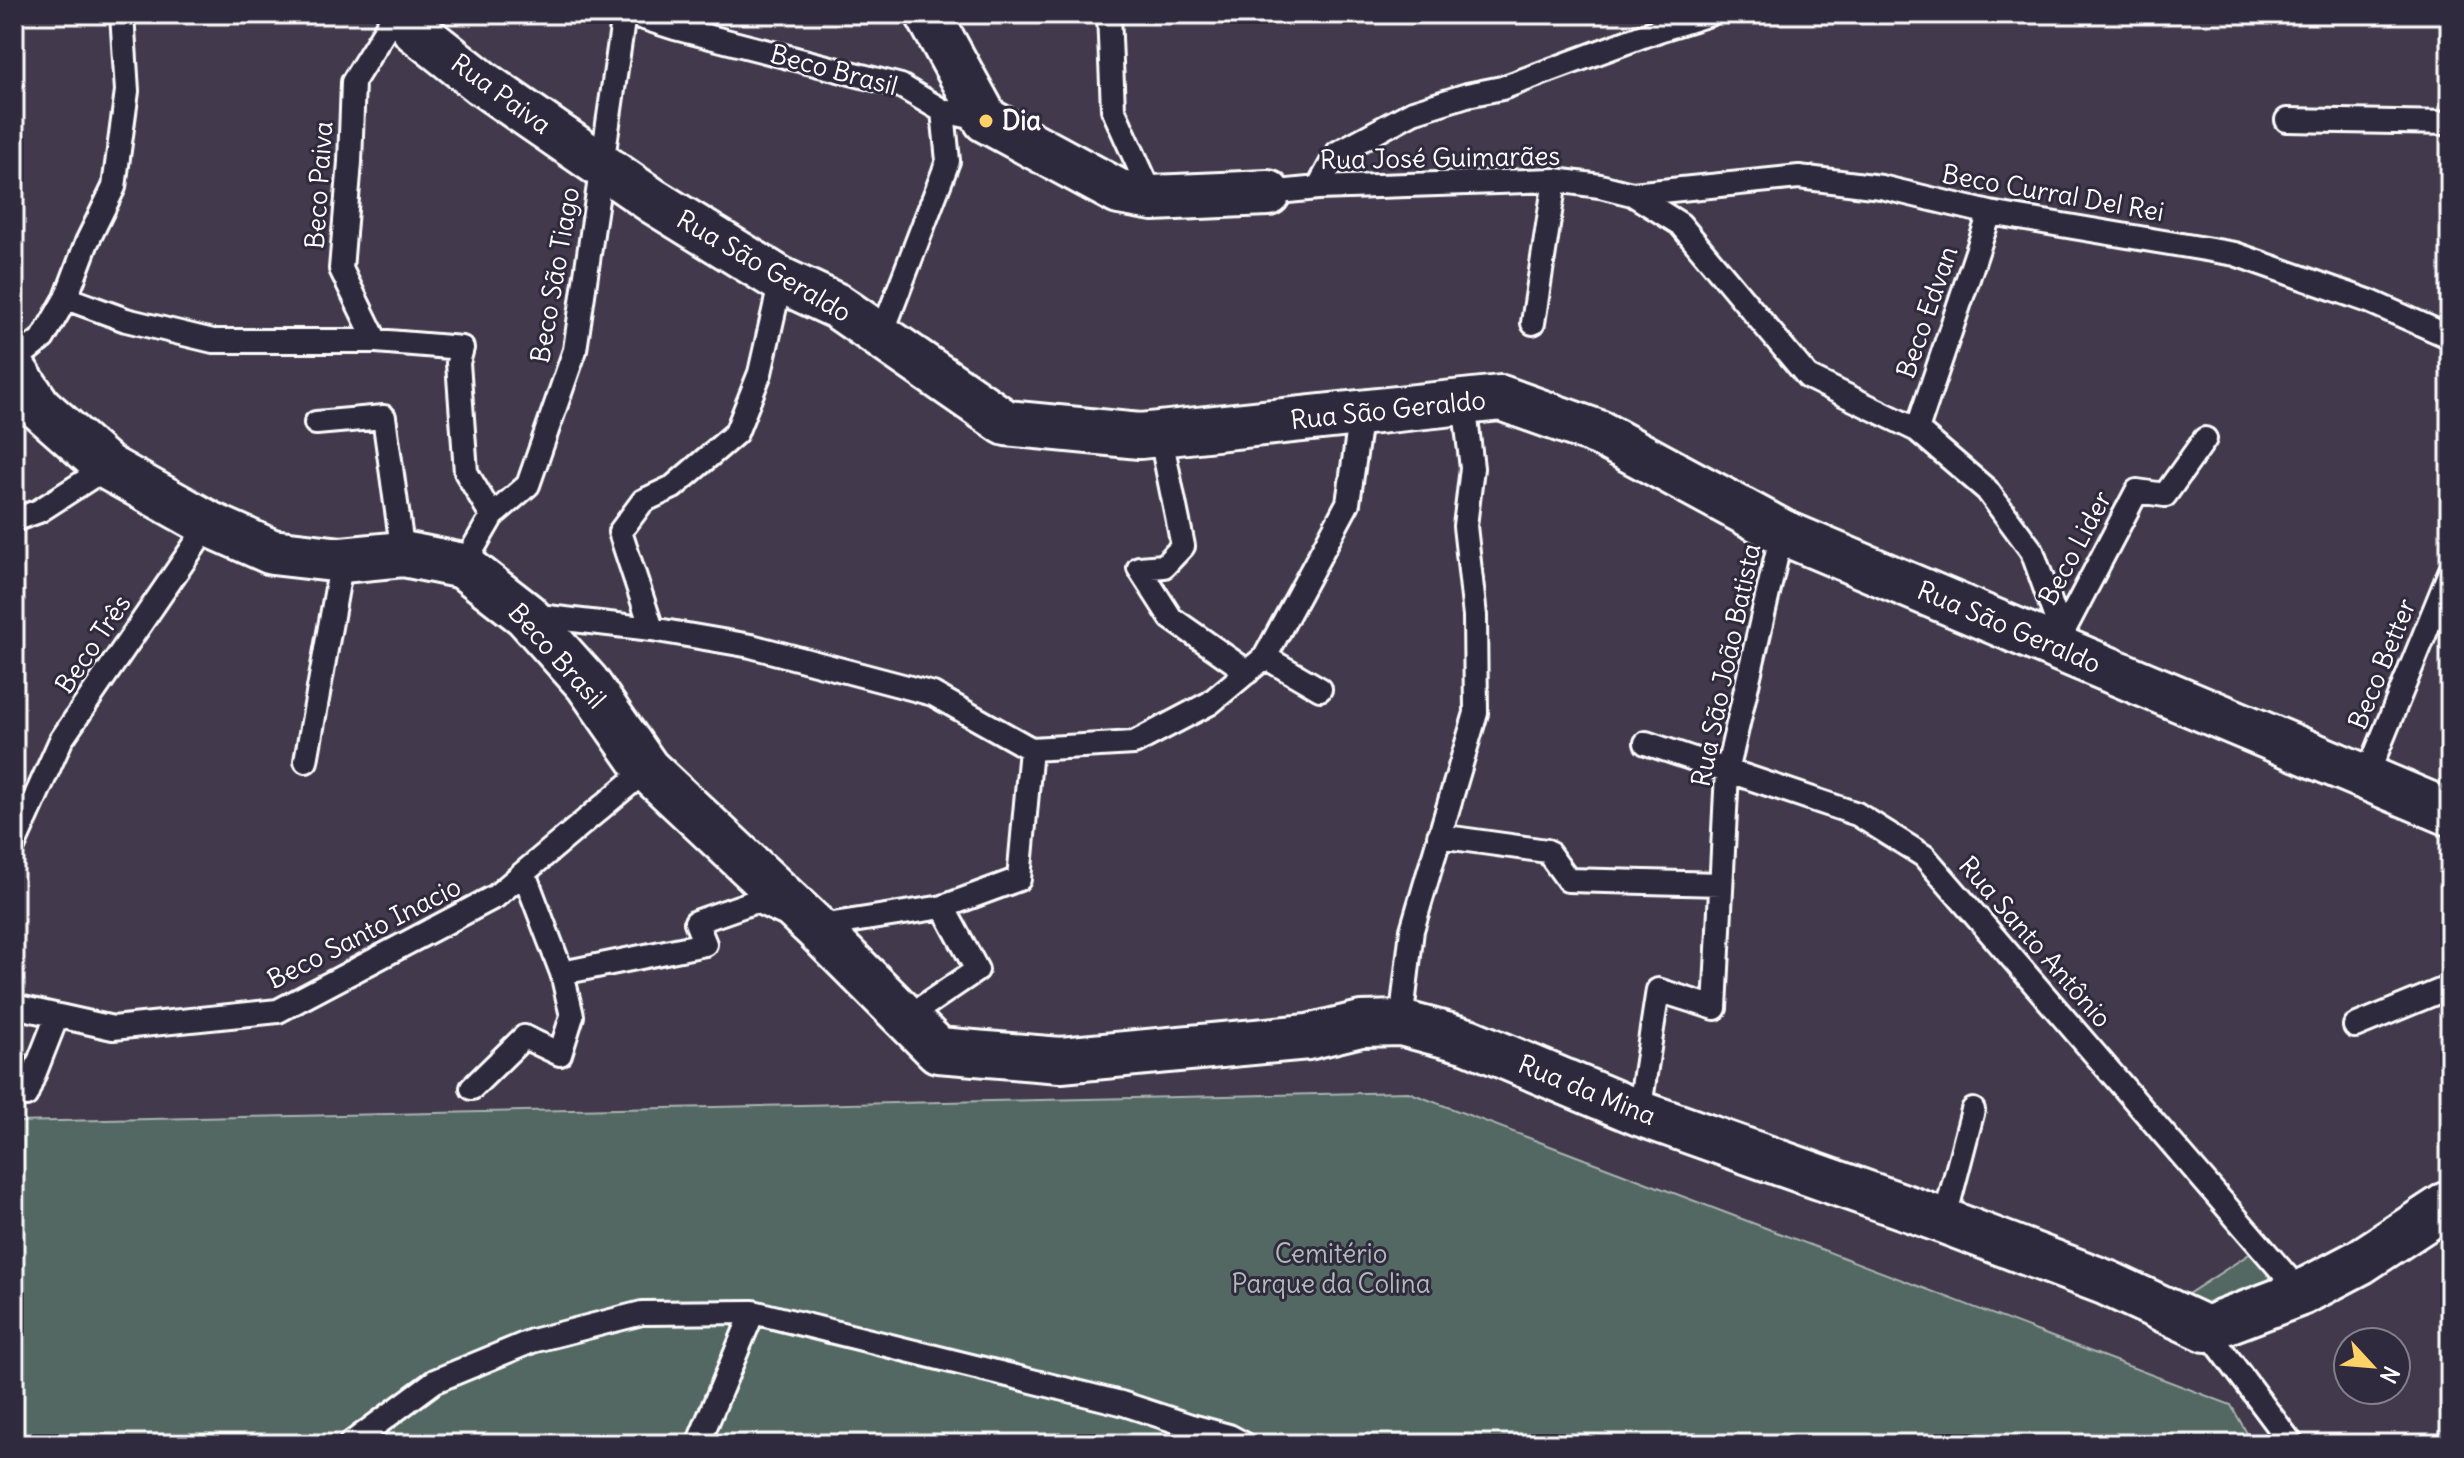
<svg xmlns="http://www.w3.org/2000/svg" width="2464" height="1458" font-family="Delius,sans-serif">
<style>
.green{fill:#536862;stroke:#a9b4b0;stroke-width:2}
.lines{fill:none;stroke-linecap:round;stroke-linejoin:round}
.service-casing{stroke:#fff;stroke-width:28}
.minor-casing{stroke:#fff;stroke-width:50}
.service{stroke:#2f2a3d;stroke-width:22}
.minor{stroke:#2f2a3d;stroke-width:44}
.poi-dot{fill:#ffd166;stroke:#2f2a3d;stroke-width:3}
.labels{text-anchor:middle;stroke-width:6;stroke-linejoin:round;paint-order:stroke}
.street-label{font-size:26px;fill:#fff;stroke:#2f2a3d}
.poi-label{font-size:26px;font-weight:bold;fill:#fff;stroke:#2f2a3d;text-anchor:start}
.park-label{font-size:26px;fill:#b2bbb8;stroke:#2f2a3d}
</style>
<rect width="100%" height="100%" fill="#43394c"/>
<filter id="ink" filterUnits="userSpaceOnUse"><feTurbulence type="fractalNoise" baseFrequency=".0125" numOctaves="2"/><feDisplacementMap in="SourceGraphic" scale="16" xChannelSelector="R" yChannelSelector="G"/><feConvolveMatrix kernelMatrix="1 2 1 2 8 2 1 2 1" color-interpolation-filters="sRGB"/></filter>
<g filter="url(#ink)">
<path class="green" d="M1408 1092 2231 1405 2253 1444H14V1122Z
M2254 1251 2288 1288 2205 1310 2182 1298Z"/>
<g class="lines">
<defs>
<path id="service" d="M631 14 675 28 901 86 943 111 985 120
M1109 14 1113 109 1153 198
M2287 120 2450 123
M1318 188 1337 153 1413 112 1467 95 1502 88 1659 30 1710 14
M1268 193 1318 188 1555 180 1600 186 1632 194 1680 224 1808 377 1917 430 1987 490 2032 551 2068 652
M1632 194 1799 177 1881 187 1990 213 2235 254 2371 302 2450 337
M66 298 126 320 213 341H376L462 348 458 363 466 472 492 516
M1533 323 1555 180
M881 336 948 161 943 111
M376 341 341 269 350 162 353 82 395 14
M14 361 43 338 66 298 87 242 114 187 127 91 122 14
M316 423 384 417 403 554
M1917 430 1990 213
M1160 433 1183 546 1164 566 1139 568 1171 618 1248 672
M14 520 39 511 107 467
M463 566 492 516 528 485 575 350 624 14
M530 615 652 629 751 646 933 694 1031 749 1134 743 1210 703 1265 657 1348 503 1361 413
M652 629 620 532 643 501 673 487 736 433 760 373 781 280
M2063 632 2137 491 2165 495 2205 439
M1265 657 1320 689
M1646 743 1857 814 1924 856 2301 1293
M306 761 342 560
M2366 778 2450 572
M1439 836 1547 851 1568 880 1721 884
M14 845 61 740 209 524
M814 927 943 907 1019 879 1031 749
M562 973 705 944 696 922 756 901 782 913
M14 1006 113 1028 278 1011 496 896 647 769
M906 1018 977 970 943 907
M1401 1023 1412 930 1476 713 1475 616 1465 526 1472 468 1464 402
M2355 1026 2440 991H2450
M472 1088 524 1037 560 1054 572 1016 562 973 524 873
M26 1095 57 1016
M1639 1113 1658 990 1715 1008 1727 772 1782 532
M1944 1221 1973 1110
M2206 1329 2292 1444
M1188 1425 1229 1436 1244 1444
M350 1444 435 1381 532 1341 642 1313 753 1312 1121 1403 1188 1425 1186 1444
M698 1444 753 1312"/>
<path id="minor" d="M415 14V30L482 83 653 201 781 280 837 306 1006 423 1140 436 1501 398 1599 433 1782 532 2450 813
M928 14 986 120 1119 192 1153 198 1268 193
M14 370 39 407 107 467 209 524 272 552 342 560 403 554 463 566 526 615 587 683 647 769 816 928 938 1050 1061 1060 1308 1037 1361 1024 1401 1023 1468 1041 1639 1113 1944 1221 2107 1283 2206 1329 2301 1293 2360 1262 2450 1203"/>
</defs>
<use href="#service" class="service-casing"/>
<use href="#minor" class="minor-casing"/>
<use href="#service" class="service"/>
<use href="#minor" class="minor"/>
</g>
</g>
<circle class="poi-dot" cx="986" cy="121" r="8"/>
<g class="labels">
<g class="street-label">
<text transform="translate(834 70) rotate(15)" y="9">Beco Brasil</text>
<text transform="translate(501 94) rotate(36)" y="9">Rua Paiva</text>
<text transform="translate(1440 158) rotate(-1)" y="9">Rua José Guimarães</text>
<text transform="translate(319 185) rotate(-86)" y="9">Beco Paiva</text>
<text transform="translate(2053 193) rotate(10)" y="9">Beco Curral Del Rei</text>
<text transform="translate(764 266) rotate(30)" y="9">Rua São Geraldo</text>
<text transform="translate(555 275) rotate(-80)" y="9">Beco São Tiago</text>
<text transform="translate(1927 312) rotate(-71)" y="9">Beco Edvan</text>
<text transform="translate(1388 410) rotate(-6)" y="9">Rua São Geraldo</text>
<text transform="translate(2075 548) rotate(-62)" y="9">Beco Lider</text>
<text transform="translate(2009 627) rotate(23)" y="9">Rua São Geraldo</text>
<text transform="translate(93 644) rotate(-56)" y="9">Beco Três</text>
<text transform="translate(557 656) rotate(48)" y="9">Beco Brasil</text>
<text transform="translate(2382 664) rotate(-68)" y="9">Beco Better</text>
<text transform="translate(1726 665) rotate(-78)" y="9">Rua São João Batista</text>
<text transform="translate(364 933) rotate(-27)" y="9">Beco Santo Inacio</text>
<text transform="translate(2035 942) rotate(49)" y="9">Rua Santo Antônio</text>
<text transform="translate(1587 1090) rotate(22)" y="9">Rua da Mina</text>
</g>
<g class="poi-label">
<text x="1002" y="130">Dia</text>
</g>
<g class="park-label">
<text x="1331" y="1263">Cemitério<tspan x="1331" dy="30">Parque da Colina</tspan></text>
</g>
</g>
<rect width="2464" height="1458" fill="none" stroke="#2f2a3d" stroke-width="48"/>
<rect x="24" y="24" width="2416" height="1410" fill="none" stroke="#fff" stroke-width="3" filter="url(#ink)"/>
<g transform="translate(2372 1366) rotate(116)"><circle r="38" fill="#2f2a3d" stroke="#827f8b" stroke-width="2"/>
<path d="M0-6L14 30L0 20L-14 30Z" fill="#ffd166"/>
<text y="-12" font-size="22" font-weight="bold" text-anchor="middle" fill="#ffffff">N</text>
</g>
</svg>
